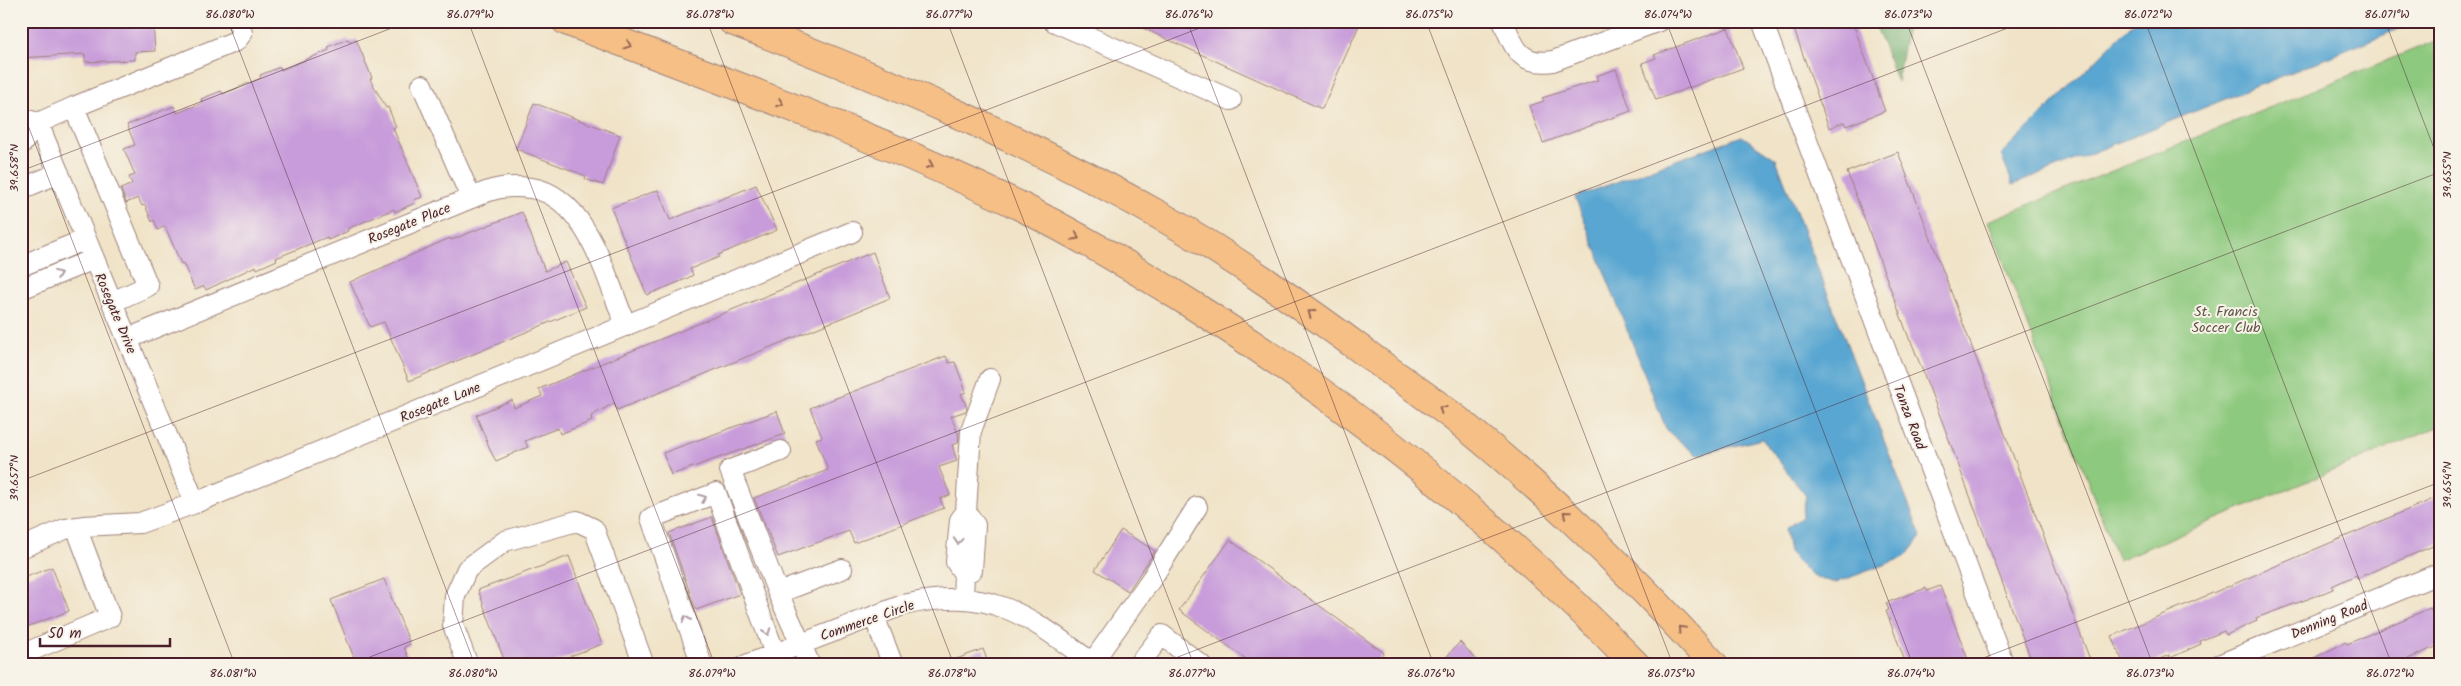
<svg xmlns="http://www.w3.org/2000/svg" width="2461" height="686" font-family="Kalam,sans-serif">
<style>
.green{fill:#8dc97e;stroke:#6c7454}
.forest{fill:#72ad6d;stroke:#5e664c}
.water{fill:#58a6d1;stroke:#51627e}
.building{fill:#c89cda}
.lines{fill:none;stroke-linecap:round;stroke-linejoin:round}
.minor-casing{stroke:#9d8179;stroke-width:22}
.highway-casing{stroke:#9d8179;stroke-width:30}
.minor{stroke:#fff;stroke-width:20}
.highway{stroke:#f5bf86;stroke-width:28}
.oneway{stroke:#976754}
.oneway2{stroke:#ae9aa0}
.ticks{fill:none;stroke:#4a1f2b;stroke-width:1;stroke-opacity:0.45}
.labels{text-anchor:middle;stroke-width:4;stroke-linejoin:round;paint-order:stroke}
.street-label{font-size:14px;fill:#4a1f2b;stroke:#f7f3e8}
.park-label{font-size:14px;fill:#5e5244;stroke:#f7f3e8}
.neatline{fill:none;stroke:#4a1f2b;stroke-width:2}
.ticks-label{font-size:12px;text-anchor:middle;fill:#4a1f2b}
</style>
<rect width="100%" height="100%" fill="#f7f3e8"/>
<filter id="ink" filterUnits="userSpaceOnUse"><feTurbulence type="fractalNoise" baseFrequency=".02" numOctaves="2"/><feDisplacementMap in="SourceGraphic" scale="10" xChannelSelector="R" yChannelSelector="G"/><feConvolveMatrix kernelMatrix="1 2 1 2 8 2 1 2 1" color-interpolation-filters="sRGB"/></filter>
<filter id="wash" filterUnits="userSpaceOnUse"><feTurbulence type="fractalNoise" baseFrequency=".0096" numOctaves="4" result="noise"/><feDisplacementMap in="SourceGraphic" scale="20" xChannelSelector="R" yChannelSelector="G"/><feGaussianBlur stdDeviation="1.12" result="paint"/><feColorMatrix in="noise" values="0 0 0 0 0 0 0 0 0 0 0 0 0 0 0 0 0 1.4 0 .05"/><feComposite in="paint" operator="in"/></filter>
<g filter="url(#wash)">
<rect width="100%" height="100%" fill="#f0e3c7"/>
<path class="green" d="M2440 39V426L2118 560 1988 221Z"/>
<path class="forest" d="M1874 21H1908L1897 82Z"/>
<path class="water" d="M2135 21H2418L2013 185 2001 155Z
M1742 136 1776 159 1921 537 1905 557 1835 583 1812 576 1789 552 1785 529 1802 517 1806 496 1762 439 1697 455 1667 431 1575 197Z"/>
<g id="blocks">
<path class="building" d="M21 21H153L155 51 135 52V60L85 62V54L21 58Z
M1127 21H1361L1322 109Z
M1791 21H1852L1885 111 1846 126 1844 122 1829 128Z
M1728 28 1743 68 1656 100 1642 63 1656 58 1654 55Z
M348 39 349 42 356 39 372 78 370 79 386 108 388 107 396 127 393 128 422 197 414 200 415 203 395 212 394 209 347 229 348 231 328 240 327 237 276 258 277 260 257 269 256 266 206 290 204 286 195 290 183 263 181 264 165 226 158 230 154 220 152 222 145 205 142 206 138 198 126 203 121 189 132 184 129 177 135 175 124 149 135 145 127 125 174 106 177 113 202 103 201 99 221 91 223 94 261 78 260 75 280 67 281 70 329 50 328 47Z
M1616 69 1631 111 1543 143 1529 106 1544 101 1542 98 1598 80 1596 76Z
M534 103 620 135 603 185 585 179 586 176 516 149Z
M1898 152 2042 532 2092 665H2033L1942 421 1911 341H1910L1847 172Z
M756 185 777 230 718 255 719 257 690 269 693 275 686 279 647 295 611 208 658 190 670 220Z
M522 212 545 271 566 262 586 307 409 381 384 322 370 327 350 282 450 238 451 240Z
M873 252 890 298 617 410 614 403 591 416 592 421 560 434 558 428 525 441 528 447 496 461 492 454 476 415 512 400 514 408 542 396 539 389Z
M946 356 949 363 955 362 966 392 961 394 967 408 966 411 951 416 959 436 958 443 952 445 957 461 939 467 950 495 940 499 944 508 854 543 849 531 778 557 754 498 828 470 816 439 822 437 810 408Z
M777 411 785 434 671 475 663 453Z
M2440 496V543L2357 578 2356 575 2332 586 2333 589 2316 596 2256 618 2257 621 2226 635 2224 631 2200 641 2201 644 2170 658 2169 655 2146 665H2124L2112 636Z
M712 517 740 594 696 610 669 533Z
M1121 530 1155 551 1128 591 1095 570Z
M1230 540 1384 653 1375 665H1254L1179 610Z
M569 556 602 644 547 665H506L478 590Z
M52 567 69 611 21 629V579Z
M384 579 410 644 404 647 411 665H357L331 600Z
M1940 586 1970 665H1908L1906 660 1905 661 1886 611 1889 610 1886 603 1926 588 1927 591Z
M2440 606V645L2394 665H2300L2346 642 2347 644 2430 608 2431 610Z
M1460 642 1481 665H1439Z
M983 649 989 665H946V663Z"/>
</g>
</g>
<g filter="url(#ink)">
<use href="#blocks" fill-opacity="0" stroke="#9d8179" stroke-width="1"/>
<g class="lines">
<defs>
<path id="minor" d="M1053 21 1231 100
M1503 21C1514 48 1520 66 1553 61L1659 21
M1762 21 2004 665
M422 85 471 198
M74 107 236 41 242 33 240 25 237 21
M21 118 38 123
M38 123 195 503
M21 145 38 123 74 107 148 286 112 302
M21 189 59 173
M21 266 86 239
M21 289 94 259
M127 339 486 192C501 186 515 186 531 188 587 196 607 280 626 326
M781 451 730 470 778 593 810 665
M966 512 971 431 990 379
M21 548 65 529 83 526 140 523 195 503 852 232
M778 593 842 569
M963 599 964 574 956 562 960 520 966 512 975 525 972 570 964 574
M874 616 893 665
M21 655 110 617 76 527
M1092 663 1152 578 1197 507
M468 665 453 625 455 596 467 569 505 541 577 521 594 529 644 665
M702 665 651 518 716 493 775 654
M746 665 903 605C992 585 1027 615 1095 665
M1138 665 1162 635 1201 665
M2219 665 2440 573"/>
<path id="highway" d="M566 21C720 80 876 135 1024 208 1082 238 1139 271 1194 306 1355 408 1503 528 1636 665
M732 21C881 78 1027 140 1166 219 1233 257 1296 302 1359 348 1392 373 1427 396 1460 422 1551 495 1635 578 1714 665"/>
</defs>
<use href="#minor" class="minor-casing"/>
<use href="#highway" class="highway-casing"/>
<use href="#minor" class="minor"/>
<use href="#highway" class="highway"/>
</g>
<defs><path id="oneway-chevron" d="M-2-3.5L2.5 0L-2 3.5" fill="none" stroke-width="1.6" stroke-linecap="round" stroke-linejoin="round" transform="scale(1.25)"/></defs>
<g class="oneway">
<use href="#oneway-chevron" transform="translate(628 45) rotate(21)"/>
<use href="#oneway-chevron" transform="translate(780 103) rotate(21)"/>
<use href="#oneway-chevron" transform="translate(930 165) rotate(24)"/>
<use href="#oneway-chevron" transform="translate(1076 237) rotate(28)"/>
<use href="#oneway-chevron" transform="translate(1311 313) rotate(-144)"/>
<use href="#oneway-chevron" transform="translate(1442 409) rotate(-144)"/>
<use href="#oneway-chevron" transform="translate(1566 514) rotate(-139)"/>
<use href="#oneway-chevron" transform="translate(1681 629) rotate(-133)"/>
</g>
<g class="oneway2">
<use href="#oneway-chevron" transform="translate(58 274) rotate(-22)"/>
<use href="#oneway-chevron" transform="translate(703 498) rotate(-21)"/>
<use href="#oneway-chevron" transform="translate(958 541) rotate(94)"/>
<use href="#oneway-chevron" transform="translate(686 619) rotate(-109)"/>
<use href="#oneway-chevron" transform="translate(767 632) rotate(70)"/>
</g>
</g>
<path class="ticks" d="M228 21 475 665M468 21 715 665M707 21 954 665M947 21 1194 665M1187 21 1434 665M1426 21 1673 665M1666 21 1913 665M1906 21 2153 665M2145 21 2392 665M2385 21 2440 164M21 107 235 665M21 171 410 21M21 481 1218 21M349 665 2026 21M1157 665 2440 172M1965 665 2440 482"/>
<g class="labels">
<g class="street-label">
<text transform="translate(409 223) rotate(-22)" y="5">Rosegate Place</text>
<text transform="translate(116 313) rotate(67)" y="5">Rosegate Drive</text>
<text transform="translate(440 402) rotate(-22)" y="5">Rosegate Lane</text>
<text transform="translate(1910 417) rotate(69)" y="5">Tanza Road</text>
<text transform="translate(2329 619) rotate(-22)" y="5">Denning Road</text>
<text transform="translate(867 620) rotate(-19)" y="5">Commerce Circle</text>
</g>
<g class="park-label">
<text x="2226" y="316">St. Francis<tspan x="2226" dy="16">Soccer Club</tspan></text>
</g>
</g>
<rect width="2461" height="686" fill="none" stroke="#f7f3e8" stroke-width="55"/>
<path d="M40 638v8h130v-8" fill="none" stroke="#4a1f2b" stroke-width="2.5"/>
<text x="48" y="638" font-size="15" fill="#4a1f2b" stroke="#f7f3e8" stroke-width="4" paint-order="stroke">50 m</text>
<rect x="28" y="28" width="2406" height="630" class="neatline"/>
<g class="ticks-label">
<text x="230" y="18">86.080°W</text>
<text x="470" y="18">86.079°W</text>
<text x="710" y="18">86.078°W</text>
<text x="949" y="18">86.077°W</text>
<text x="1189" y="18">86.076°W</text>
<text x="1429" y="18">86.075°W</text>
<text x="1668" y="18">86.074°W</text>
<text x="1908" y="18">86.073°W</text>
<text x="2148" y="18">86.072°W</text>
<text x="2387" y="18">86.071°W</text>
<text transform="translate(14 168) rotate(-90)" y="4">39.658°N</text>
<text transform="translate(2447 175) rotate(-90)" y="4">39.655°N</text>
<text transform="translate(14 478) rotate(-90)" y="4">39.657°N</text>
<text transform="translate(2447 485) rotate(-90)" y="4">39.654°N</text>
<text x="233" y="677">86.081°W</text>
<text x="473" y="677">86.080°W</text>
<text x="712" y="677">86.079°W</text>
<text x="952" y="677">86.078°W</text>
<text x="1192" y="677">86.077°W</text>
<text x="1431" y="677">86.076°W</text>
<text x="1671" y="677">86.075°W</text>
<text x="1911" y="677">86.074°W</text>
<text x="2150" y="677">86.073°W</text>
<text x="2390" y="677">86.072°W</text>
</g>
</svg>
